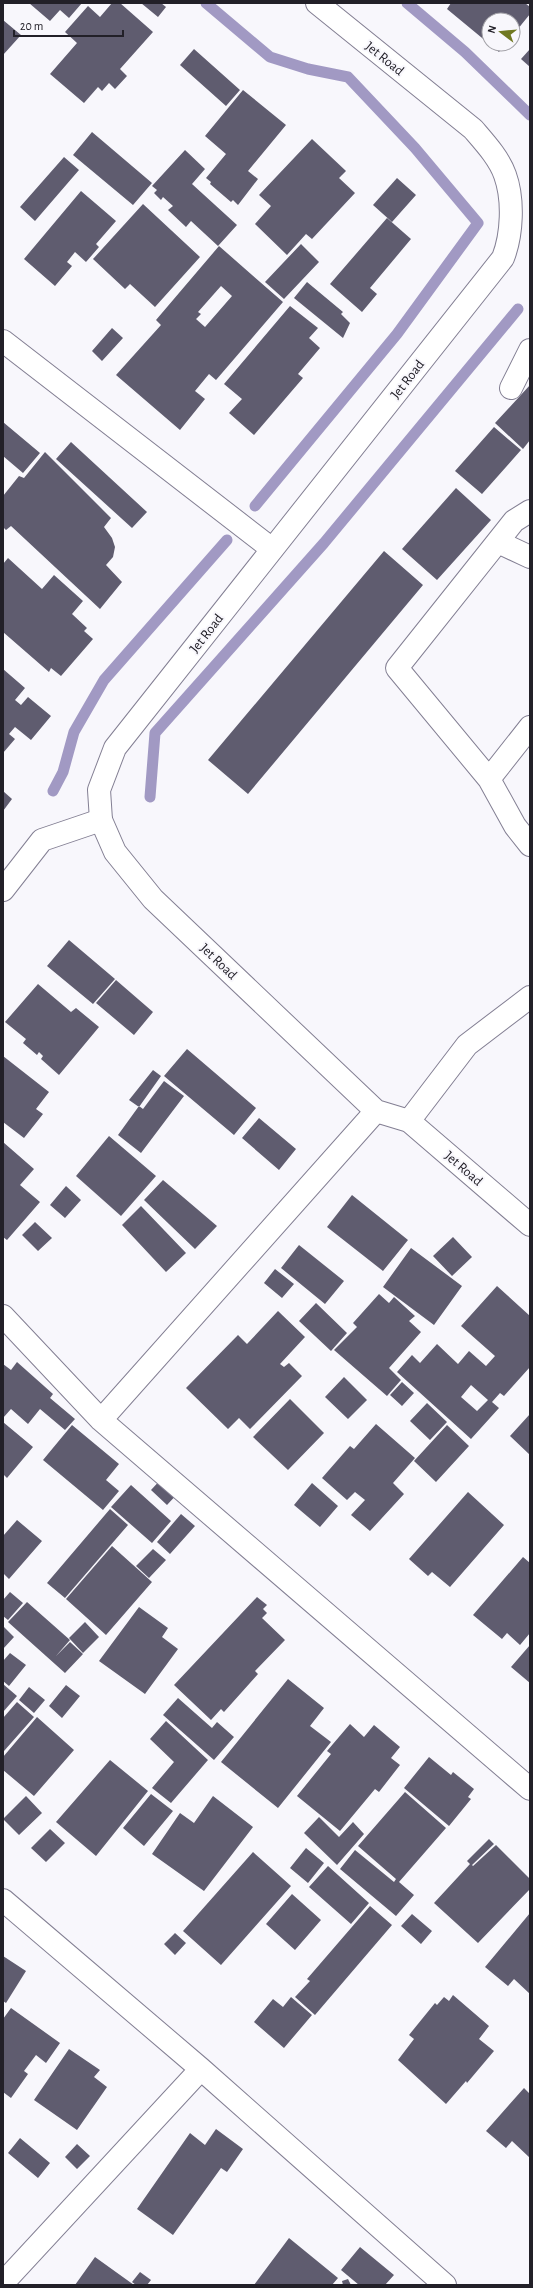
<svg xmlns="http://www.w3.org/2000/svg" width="533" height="2288" font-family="'Alegreya Sans',sans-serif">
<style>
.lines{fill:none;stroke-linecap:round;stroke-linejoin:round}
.stream{stroke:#a199c3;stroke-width:11}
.building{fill:#5f5c6f;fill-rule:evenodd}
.minor-casing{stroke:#837f93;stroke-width:24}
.major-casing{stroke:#837f93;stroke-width:24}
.minor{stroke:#fff;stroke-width:22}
.major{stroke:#fff;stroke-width:22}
.labels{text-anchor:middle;stroke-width:4;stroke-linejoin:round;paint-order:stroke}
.street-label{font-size:14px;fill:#222028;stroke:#f8f7fc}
</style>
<rect width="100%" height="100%" fill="#f8f7fc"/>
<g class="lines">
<path class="stream" d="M206 3 270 57 308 69 348 77 415 148 478 223 397 334 255 506
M407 3 465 52 530 115
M53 791 63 772 74 732 104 680 227 540
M150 797 155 733 324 543 518 309"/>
</g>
<path class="building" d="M29 3H82L69 18 60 10 50 21Z
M112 3H120L153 32 120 69 127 76 115 89 109 83 102 91 98 87 84 103 50 74 77 43 65 32 88 6 100 17Z
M141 3H161L166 7 158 17Z
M451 3H525L530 7V14L513 35V20H489V44H505L499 52 447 9Z
M3 20 21 35 3 55Z
M194 49 240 90 226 106 180 65Z
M530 49V67L521 59Z
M243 90 286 125 248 171 258 179 238 205 233 200 231 202 210 184 211 182 206 178 226 154 205 136Z
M92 132 152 183 133 205 73 155Z
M312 139 346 171 339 178 355 193 312 239 306 234 287 255 255 224 271 206 259 195Z
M185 150 205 169 192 184 237 225 218 246 191 221 186 227 168 210 173 206 163 197 161 200 154 193 157 190 152 186Z
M64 157 79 170 35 221 20 207Z
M397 178 416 195 392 222 373 205Z
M81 191 116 221 96 244 99 247 86 262 75 252 67 262 72 266 55 286 24 259Z
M143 204 200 257 155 307 130 284 125 289 93 259Z
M387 218 411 239 370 288 377 294 362 312 330 284Z
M301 244 319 262 284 299 265 282Z
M219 246 283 302 216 380 209 374 195 391 205 399 180 430 116 375 161 325 156 320ZM221 286 232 296 205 327 196 319 201 314 198 312Z
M307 282 343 312 341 314 350 323 343 338 294 298Z
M290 306 318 328 309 338 320 348 298 374 303 378 254 435 229 413 242 399 224 384Z
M112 328 123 338 102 361 92 351Z
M530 385V440L523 449 495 423Z
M3 422 40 453 23 473 3 456Z
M494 427 521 450 482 494 455 471Z
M71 442 147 512 132 528 56 459Z
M45 452 111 518 104 527 112 538 115 547 113 557 106 565 122 582 100 609 11 526 6 530 3 527V496L19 476 24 478Z
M456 488 491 520 437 580 402 549Z
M384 551 423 585 248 794 208 760Z
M8 558 42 589 54 575 83 601 72 614 87 628 84 631 93 639 61 676 51 668 49 672 3 632V564Z
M3 669 25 688 15 700 21 705 28 697 51 716 31 740 15 727 9 734 15 739 3 753Z
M3 791 12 799 3 811Z
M69 940 115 979 93 1004 47 966Z
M116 980 153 1012 134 1035 96 1003Z
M38 984 71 1012 76 1008 99 1027 59 1075 41 1059 43 1056 39 1052 37 1055 23 1043 26 1039 5 1022Z
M187 1049 256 1108 234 1135 164 1076Z
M3 1056 49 1092 36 1109 43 1114 24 1138 3 1122Z
M153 1070 161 1076 139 1107 129 1100Z
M164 1081 184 1096 141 1153 118 1135 139 1106 143 1109Z
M259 1118 296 1149 279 1170 242 1138Z
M109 1136 156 1176 121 1216 76 1176Z
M3 1142 34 1169 20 1185 40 1202 7 1240 3 1237Z
M163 1180 217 1226 195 1249 144 1200Z
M66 1186 81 1200 65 1218 50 1205Z
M352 1195 408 1240 383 1271 327 1227Z
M141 1206 186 1253 166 1272 122 1225Z
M35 1222 52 1238 38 1251 22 1235Z
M453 1237 472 1257 452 1276 433 1256Z
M299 1245 344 1281 325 1304 281 1268Z
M411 1248 462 1286 434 1325 383 1287Z
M275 1269 294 1284 282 1298 264 1283Z
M497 1286 530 1316V1367L504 1396 500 1393 492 1402 499 1408 471 1439 397 1372 412 1355 420 1363 437 1344 458 1364 469 1351 486 1366 495 1356 461 1326ZM471 1385 488 1400 477 1411 461 1397Z
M379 1294 389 1303 394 1297 415 1316 409 1321 421 1332 389 1368 401 1380 387 1396 334 1350 357 1327 353 1323Z
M316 1303 347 1333 331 1351 299 1321Z
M278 1311 305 1337 280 1364 284 1367 289 1363 302 1376 250 1429 239 1418 228 1429 186 1388 238 1335 247 1344Z
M17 1362 53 1394 50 1398 75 1419 65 1430 40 1409 28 1424 11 1409 3 1418V1364L11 1370Z
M344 1377 367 1400 348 1419 325 1397Z
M402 1382 414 1393 402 1406 390 1395Z
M290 1399 324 1433 288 1470 253 1437Z
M427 1403 447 1422 430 1440 410 1421Z
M530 1414V1455L510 1436Z
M3 1422 33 1447 7 1478 3 1474Z
M376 1424 415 1458 393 1483 404 1494 370 1531 351 1515 365 1500 355 1492 347 1500 322 1478 350 1446 354 1449Z
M72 1425 119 1464 106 1480 119 1491 103 1510 43 1460Z
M447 1425 469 1446 436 1482 414 1461Z
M164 1476 180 1491 167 1505 151 1490Z
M312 1483 338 1506 320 1527 294 1505Z
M131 1485 171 1521 152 1543 111 1507Z
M468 1492 504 1525 450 1587 432 1572 428 1576 409 1559Z
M110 1509 128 1525 65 1598 47 1583Z
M181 1514 195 1526 170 1554 157 1542Z
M17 1520 42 1541 9 1579 3 1573V1536Z
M112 1546 152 1582 106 1635 66 1599Z
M153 1549 166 1560 149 1578 136 1566Z
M523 1557 530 1563V1633L520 1645 507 1633 502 1639 473 1615Z
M10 1592 23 1603 8 1620 3 1616V1600Z
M257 1597 267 1605 263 1609 267 1613 262 1618 285 1640 255 1671 258 1674 224 1712 221 1709 211 1720 174 1685Z
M27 1602 70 1640 56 1656 70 1642 83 1654 65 1673 8 1622Z
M139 1607 168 1628 162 1637 178 1649 145 1694 99 1661Z
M85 1622 99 1637 83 1653 69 1638Z
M4 1627 14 1637 3 1649V1629Z
M530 1645V1683L511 1667Z
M10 1653 26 1665 9 1686 3 1681V1661Z
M288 1679 324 1708 310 1726 331 1742 278 1808 221 1762Z
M3 1684 17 1696 3 1712Z
M66 1685 80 1696 62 1718 49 1706Z
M29 1687 45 1700 34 1713 19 1700Z
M178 1698 212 1728 217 1722 234 1737 214 1760 163 1715Z
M17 1702 34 1717 4 1751 3 1718Z
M37 1717 74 1750 34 1796 3 1770V1757Z
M166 1721 208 1760 171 1803 152 1788 174 1762 150 1739Z
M350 1724 364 1737 374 1725 400 1747 391 1758 400 1765 379 1792 375 1789 340 1831 297 1796 331 1754 327 1751Z
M429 1757 451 1775 453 1772 474 1789 468 1797 471 1799 449 1826 404 1788Z
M110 1760 148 1791 96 1856 56 1822Z
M405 1792 446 1828 399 1882 414 1895 396 1916 340 1869 355 1850 394 1882 396 1879 358 1846Z
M151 1794 173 1811 144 1846 123 1828Z
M26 1796 42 1813 19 1835 3 1819Z
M213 1796 253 1827 204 1891 152 1854 180 1813 194 1823Z
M319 1817 339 1837 353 1822 364 1834 337 1865 304 1833Z
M50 1829 65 1843 46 1862 31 1848Z
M489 1839 494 1844 472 1865 473 1866 496 1845 530 1879V1889L478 1943 434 1903 470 1864 467 1861Z
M306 1848 324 1863 308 1883 290 1868Z
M253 1852 291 1886 221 1965 183 1931Z
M328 1866 369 1903 351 1924 309 1887Z
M292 1894 321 1920 295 1950 266 1924Z
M370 1906 392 1925 315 2015 295 1997 310 1981 307 1979Z
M530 1913V1994L514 1979 508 1986 485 1967Z
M412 1914 432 1931 421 1944 401 1926Z
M175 1933 186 1943 175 1955 164 1944Z
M3 1956 26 1971 6 2003 3 2001Z
M453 1995 489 2026 479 2039 494 2051 467 2083 466 2081 446 2104 398 2060 414 2039 409 2035 435 2003 437 2005 444 1997 449 2001Z
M291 1997 312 2015 284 2048 254 2022 273 1999 283 2007Z
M11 2008 60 2043 46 2063 36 2055 24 2071 28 2074 11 2098 3 2092V2019Z
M69 2049 100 2070 94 2077 107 2087 77 2130 34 2100Z
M524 2088 530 2094V2158L512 2141 506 2148 486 2131Z
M216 2129 243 2149 227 2172 221 2168 173 2235 137 2209 190 2133 205 2145Z
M20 2138 50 2163 38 2178 8 2153Z
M77 2144 90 2156 77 2169 65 2157Z
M289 2238 338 2278 332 2285H254Z
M360 2247 394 2275 385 2285H359L341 2270Z
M95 2257 134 2285H75Z
M140 2272 151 2280 147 2285H136L132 2282Z
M348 2279 351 2285H343L342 2281Z"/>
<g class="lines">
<defs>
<path id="minor" d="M3 341 272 549
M511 388 530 350
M530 511 514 521 397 668 489 779 515 826 530 845
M498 542 530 557
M489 779 530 727
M3 890 42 840 101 820
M409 1121 467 1045 530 997
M3 1316 101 1420 530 1789
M101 1420 376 1111
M3 1900 201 2069 445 2285
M3 2283 201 2069"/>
<path id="major" d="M317 3 473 129C485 143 499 158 505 175 514 200 512 235 503 258L115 748 99 790 101 820 115 852 153 899 376 1111 409 1121 530 1225"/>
</defs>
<use href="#minor" class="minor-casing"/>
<use href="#major" class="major-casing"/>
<use href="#minor" class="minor"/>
<use href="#major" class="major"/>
</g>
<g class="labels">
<g class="street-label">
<text transform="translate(385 58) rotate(39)" y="5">Jet Road</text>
<text transform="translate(407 379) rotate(-52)" y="5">Jet Road</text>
<text transform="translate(206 633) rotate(-52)" y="5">Jet Road</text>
<text transform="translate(219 961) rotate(44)" y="5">Jet Road</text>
<text transform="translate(464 1168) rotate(41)" y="5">Jet Road</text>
</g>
</g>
<rect width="533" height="2288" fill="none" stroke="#222028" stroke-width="8"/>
<g transform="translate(501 32) rotate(286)"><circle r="19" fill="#f8f7fc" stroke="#a2a1a7"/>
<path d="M0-3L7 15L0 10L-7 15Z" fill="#707821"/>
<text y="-6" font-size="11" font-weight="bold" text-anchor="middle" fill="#222028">N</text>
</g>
<path d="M14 30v6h109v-6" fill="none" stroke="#222028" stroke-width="2"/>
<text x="20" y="30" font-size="12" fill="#222028" stroke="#f8f7fc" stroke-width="3" paint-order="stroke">20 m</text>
</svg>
